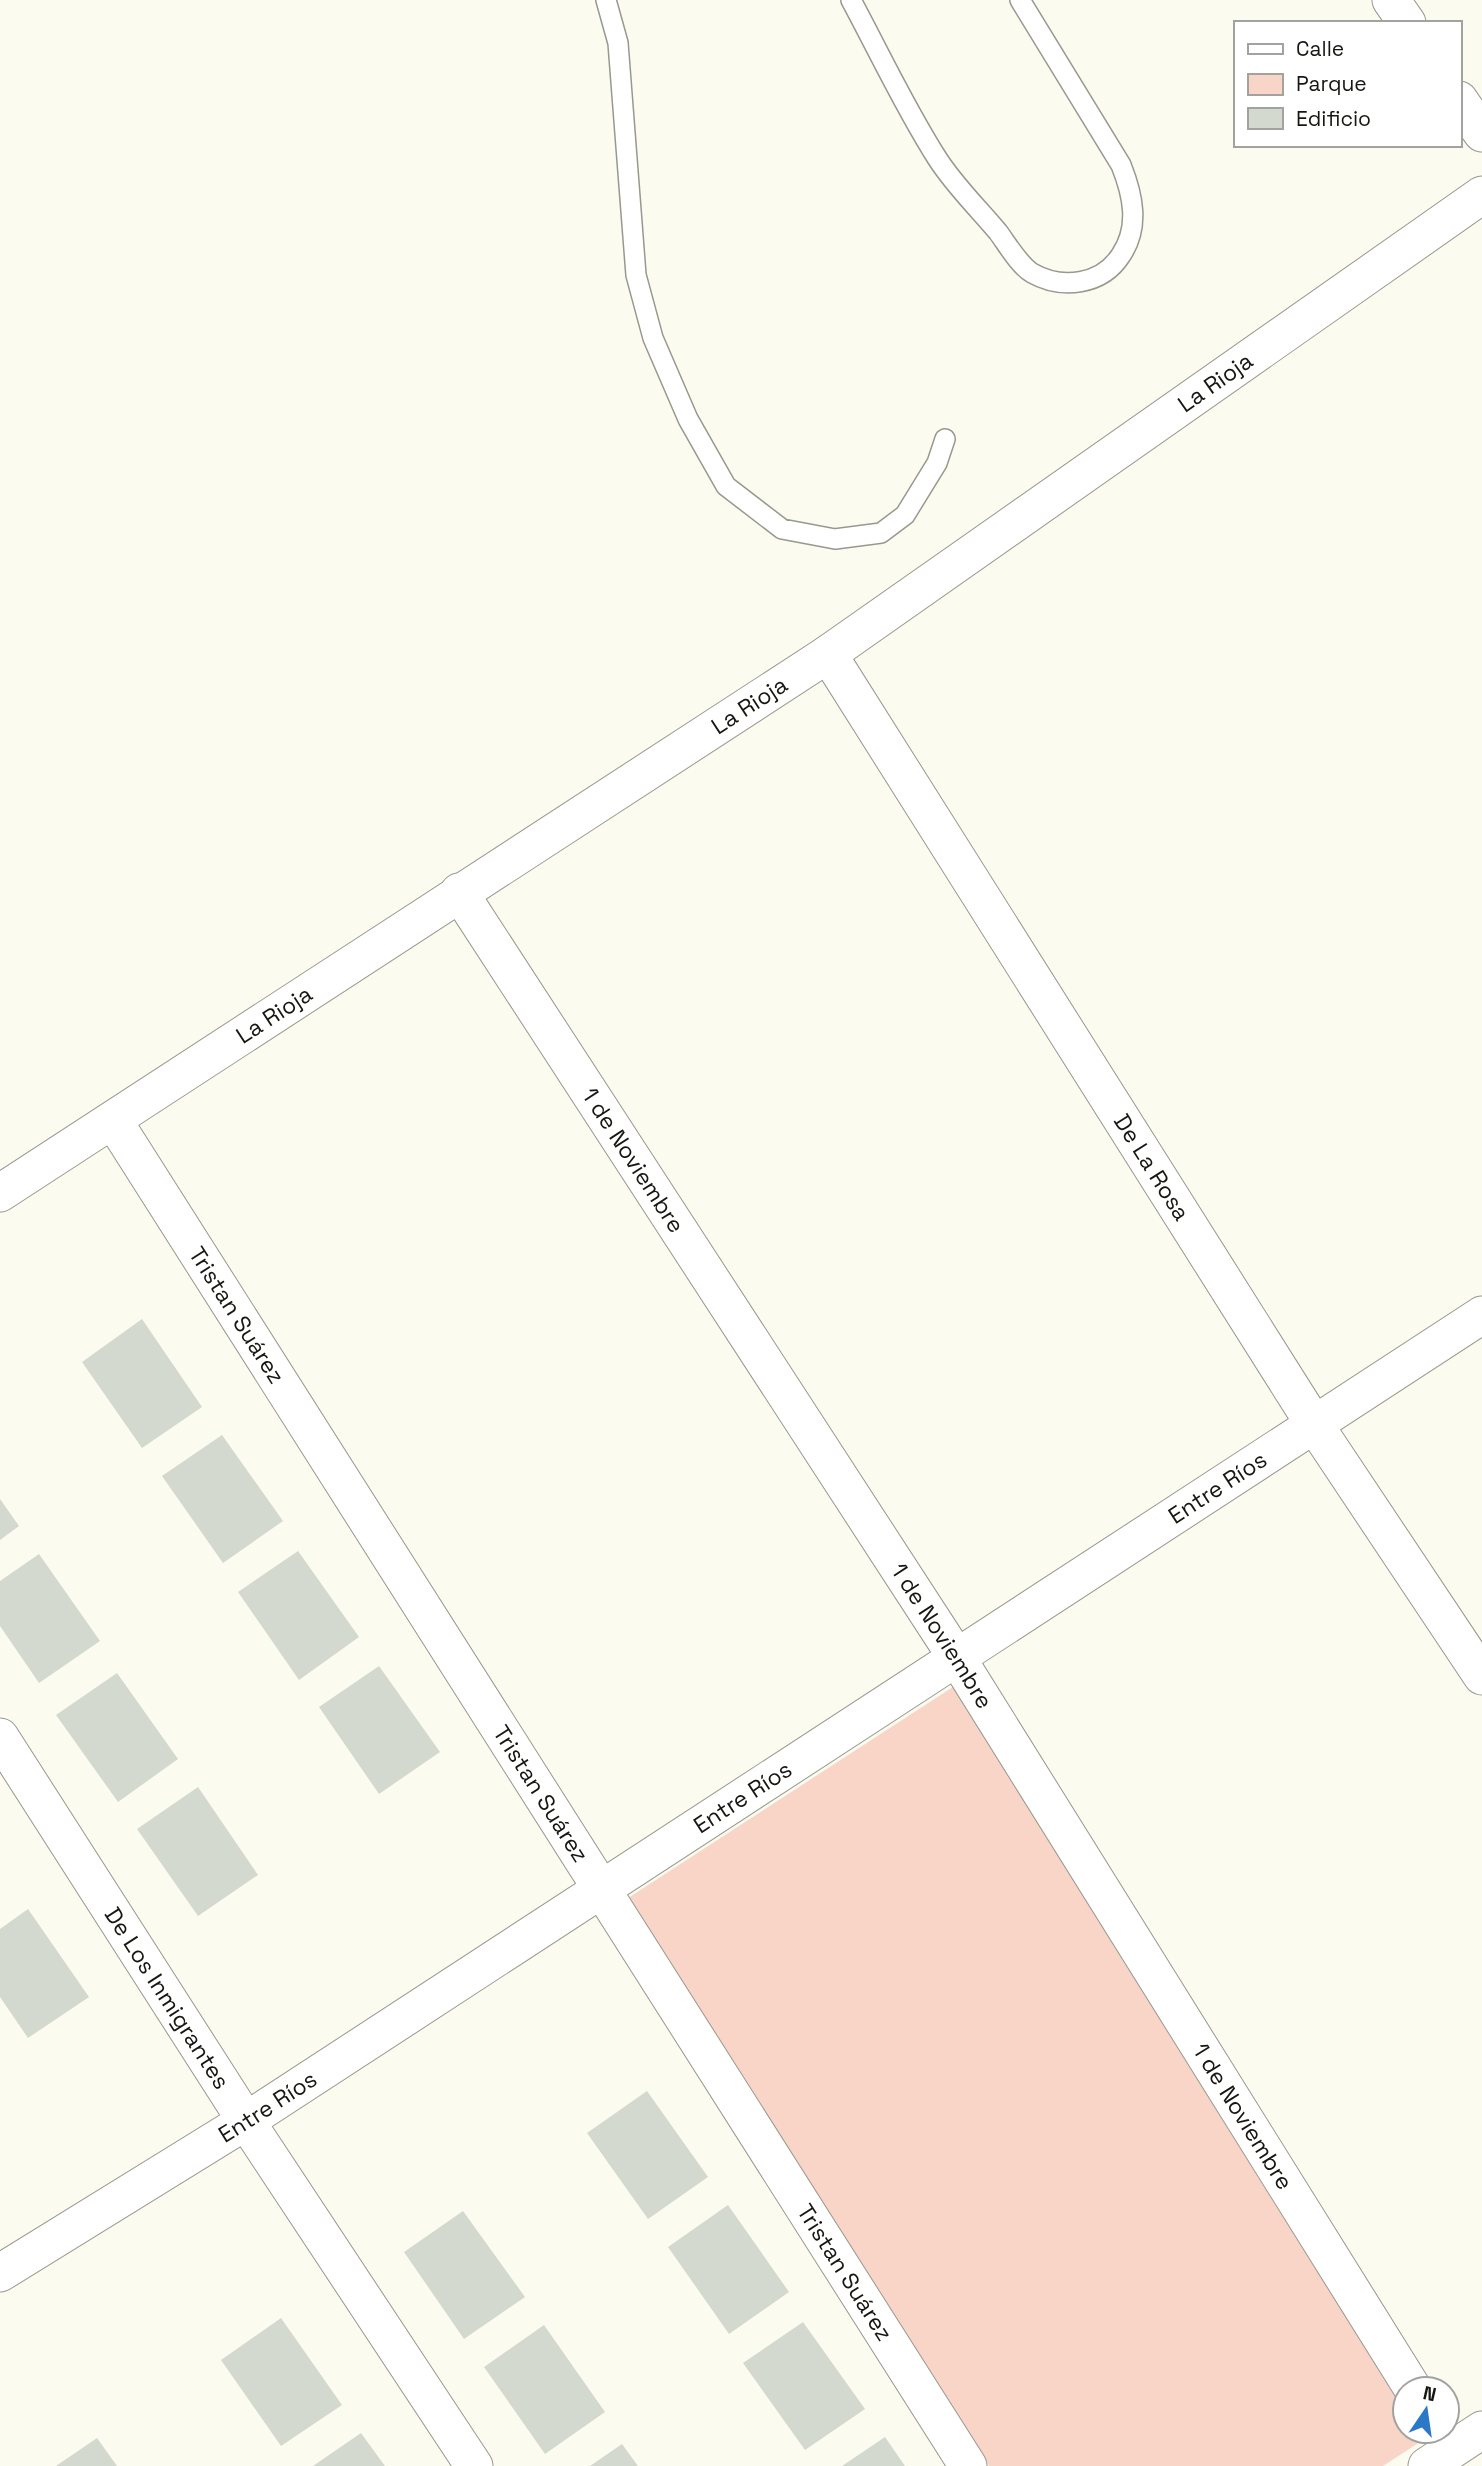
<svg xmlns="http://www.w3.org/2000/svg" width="1482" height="2466" font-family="'Space Grotesk',sans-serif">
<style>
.green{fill:#f9d5c8}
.building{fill:#d3d9cf}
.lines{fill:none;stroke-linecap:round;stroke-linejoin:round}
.service-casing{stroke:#99988e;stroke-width:22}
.minor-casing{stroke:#99988e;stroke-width:39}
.service{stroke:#fff;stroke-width:19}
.minor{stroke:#fff;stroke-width:37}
.labels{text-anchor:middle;stroke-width:5;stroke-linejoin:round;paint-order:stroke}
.street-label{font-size:23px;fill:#161612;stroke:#fff}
</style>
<rect width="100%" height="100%" fill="#fcfbef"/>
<path class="green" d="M956 1685 1405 2412V2431H1417L1423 2440 1383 2466H989L625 1900Z"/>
<path class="building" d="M142 1319 202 1407 142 1448 82 1362Z
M222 1435 283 1521 223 1563 162 1476Z
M0 1499 19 1526 0 1540Z
M298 1551 359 1637 299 1680 238 1592Z
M39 1554 100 1641 39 1683 0 1626V1581Z
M379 1666 440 1752 379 1794 319 1707Z
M117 1673 178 1759 118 1802 56 1715Z
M198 1787 258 1875 198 1916 137 1829Z
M28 1909 89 1997 28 2038 0 1997V1929Z
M647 2091 708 2177 648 2219 587 2133Z
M728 2205 789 2292 729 2334 668 2247Z
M463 2211 525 2297 464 2339 404 2252Z
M281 2318 342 2405 281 2446 221 2360Z
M803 2322 865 2409 805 2450 743 2363Z
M544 2325 605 2412 545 2454 484 2367Z
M361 2433 385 2466H313Z
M885 2437 905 2466H842Z
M97 2438 117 2466H56Z
M622 2444 638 2466H590Z"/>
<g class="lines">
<defs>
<path id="service" d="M606 0 618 43 636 275 653 338 688 419 726 486 782 529 835 539 881 533 905 515 937 463 945 439
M851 0C879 52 905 108 937 158 954 185 978 208 998 232 1007 244 1019 265 1032 273 1062 290 1102 285 1121 255 1140 227 1133 195 1121 165L1020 0"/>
<g id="minor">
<path d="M1391 0 1407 23"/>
<path d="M1459 100 1482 133"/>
<path id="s1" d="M828 654 1314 1424 1482 1676"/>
<path id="s2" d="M459 892 957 1658 1413 2389"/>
<path id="s3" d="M113 1120 968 2466"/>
<path id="s4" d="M0 1193 828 654 1482 195"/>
<path id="s5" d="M0 1737 246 2121 474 2466"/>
<path id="s6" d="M0 2273 246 2121 1482 1315"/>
<path d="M1427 2466 1482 2430"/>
</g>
</defs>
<use href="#service" class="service-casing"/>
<use href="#minor" class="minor-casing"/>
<use href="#service" class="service"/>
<use href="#minor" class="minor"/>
</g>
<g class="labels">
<g class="street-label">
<text dy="8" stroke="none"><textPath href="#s4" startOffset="1461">La Rioja</textPath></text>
<text dy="8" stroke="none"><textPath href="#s4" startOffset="894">La Rioja</textPath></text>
<text dy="8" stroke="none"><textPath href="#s4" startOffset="327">La Rioja</textPath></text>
<text dy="8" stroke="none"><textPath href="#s2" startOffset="320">1 de Noviembre</textPath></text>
<text dy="8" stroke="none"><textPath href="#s1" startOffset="607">De La Rosa</textPath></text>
<text dy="8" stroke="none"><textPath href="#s3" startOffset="231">Tristan Suárez</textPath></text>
<text dy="8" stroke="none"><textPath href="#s6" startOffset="1449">Entre Ríos</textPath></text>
<text dy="8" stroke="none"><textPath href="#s2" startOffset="887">1 de Noviembre</textPath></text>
<text dy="8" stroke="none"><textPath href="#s3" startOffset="798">Tristan Suárez</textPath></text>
<text dy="8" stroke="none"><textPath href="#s6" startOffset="882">Entre Ríos</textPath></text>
<text dy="8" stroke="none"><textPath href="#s5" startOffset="310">De Los Inmigrantes</textPath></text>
<text dy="8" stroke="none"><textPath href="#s6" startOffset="315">Entre Ríos</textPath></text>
<text dy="8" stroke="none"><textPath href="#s2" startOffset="1454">1 de Noviembre</textPath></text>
<text dy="8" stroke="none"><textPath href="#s3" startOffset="1365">Tristan Suárez</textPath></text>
</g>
</g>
<rect x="1234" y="21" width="228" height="126" fill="#ffffff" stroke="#a2a2a0" stroke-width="2"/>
<rect x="1248" y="44" width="35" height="10" fill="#ffffff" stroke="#a2a2a0" stroke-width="2"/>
<text x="1296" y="56" font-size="21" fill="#161612">Calle</text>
<rect x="1248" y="74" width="35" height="21" fill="#f9d5c8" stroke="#a2a2a0" stroke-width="2"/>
<text x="1296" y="91" font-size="21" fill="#161612">Parque</text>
<rect x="1248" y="108" width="35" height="21" fill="#d3d9cf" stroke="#a2a2a0" stroke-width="2"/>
<text x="1296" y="126" font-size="21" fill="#161612">Edificio</text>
<g transform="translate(1426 2410) rotate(13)"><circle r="33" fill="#ffffff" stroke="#a2a2a0" stroke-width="2"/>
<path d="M0-5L12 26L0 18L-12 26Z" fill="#2b78c7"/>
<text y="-10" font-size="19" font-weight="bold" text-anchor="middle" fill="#161612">N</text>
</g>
</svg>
